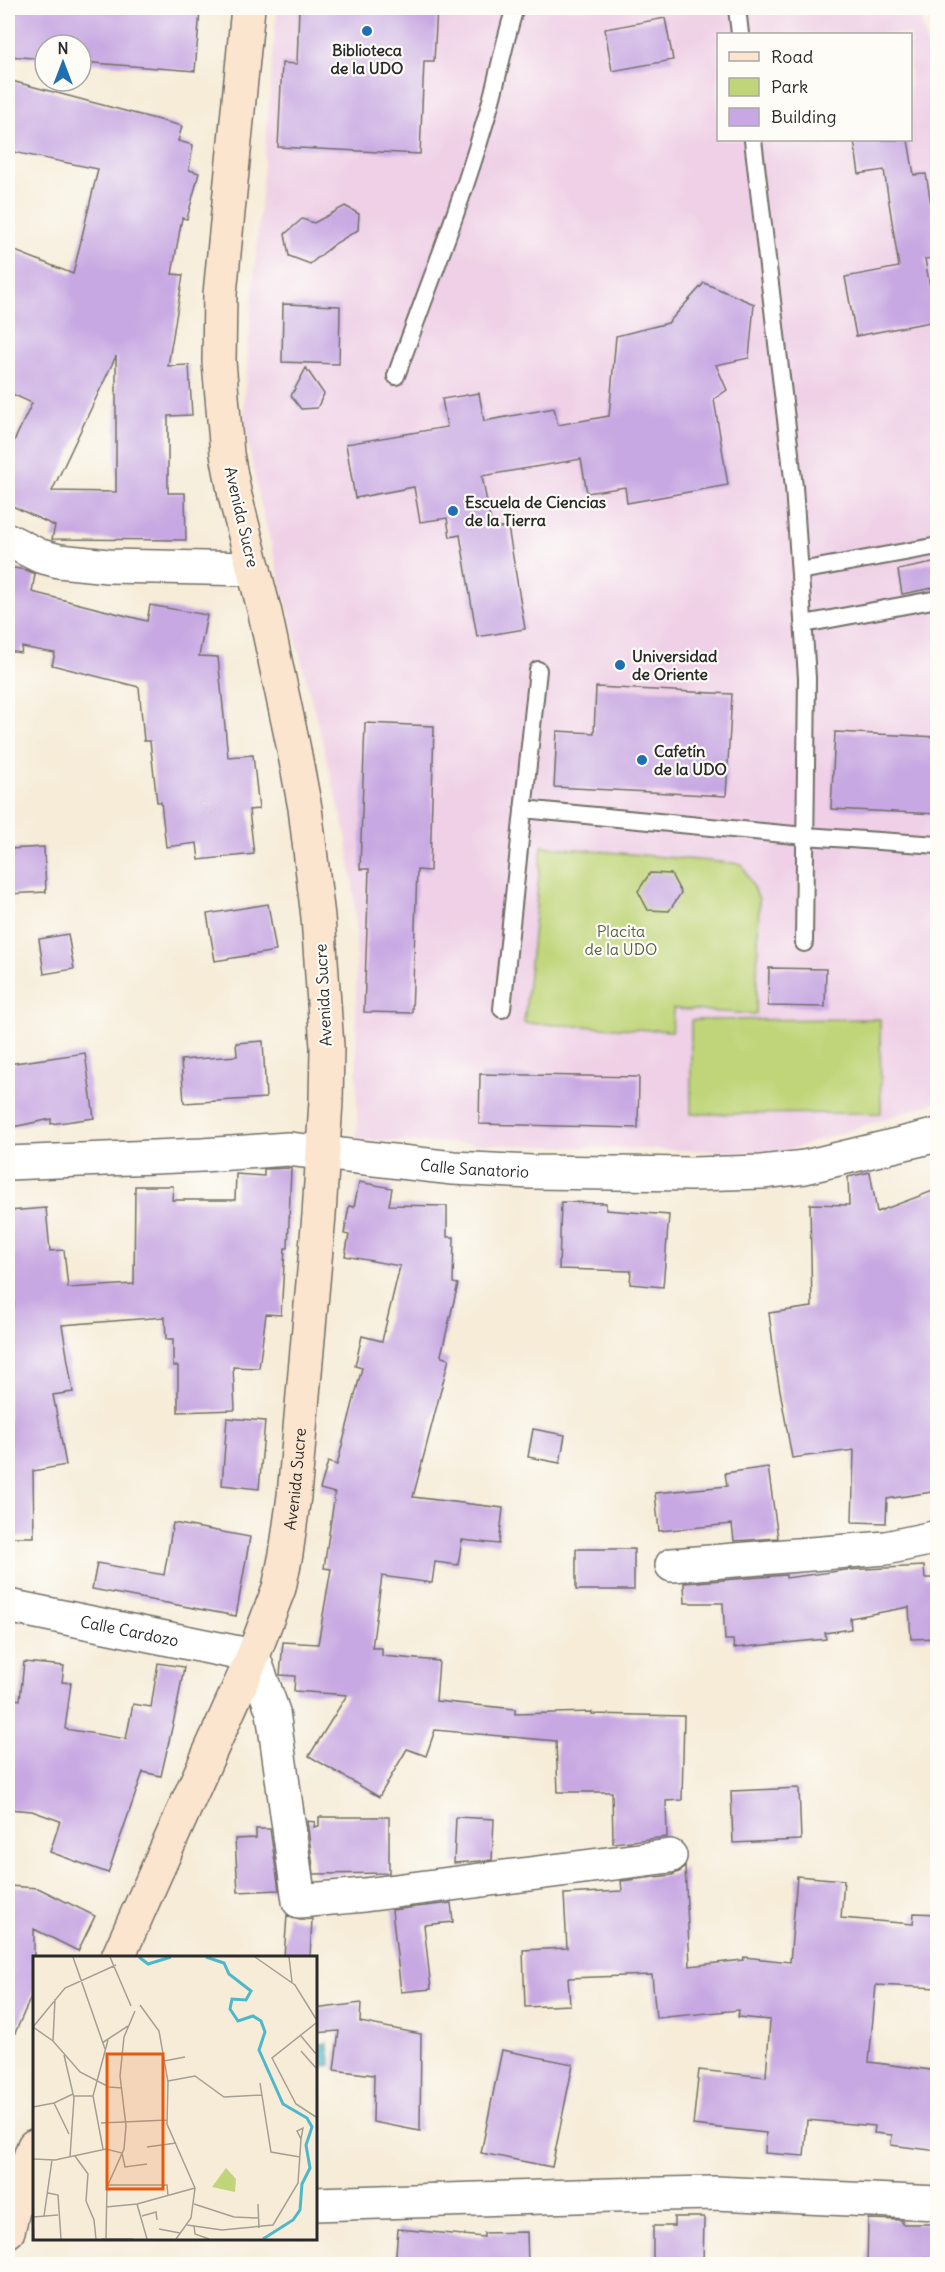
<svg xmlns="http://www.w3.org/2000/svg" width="945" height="2272" font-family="Delius,sans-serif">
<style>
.built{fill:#efd0e6;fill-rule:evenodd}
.green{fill:#c0d579;stroke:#768052;stroke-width:1.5}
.water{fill:#4eb8ca;stroke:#3c727a;stroke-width:1.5}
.building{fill:#c7a8e2;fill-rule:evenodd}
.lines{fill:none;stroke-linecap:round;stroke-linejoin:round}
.lane-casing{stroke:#726f68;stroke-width:20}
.street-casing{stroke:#726f68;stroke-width:36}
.secondary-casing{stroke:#726f68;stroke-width:36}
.lane{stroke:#fff;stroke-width:16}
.street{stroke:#fff;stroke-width:33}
.secondary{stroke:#fce5cf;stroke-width:33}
.poi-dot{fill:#1f6fb2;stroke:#fdfcf7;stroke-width:2}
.labels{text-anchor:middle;stroke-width:4.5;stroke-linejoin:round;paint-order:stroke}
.poi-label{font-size:16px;font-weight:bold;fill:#2b2b2b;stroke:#fdfcf7;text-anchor:start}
.street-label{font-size:16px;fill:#2b2b2b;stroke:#fdfcf7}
.park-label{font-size:16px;fill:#585e42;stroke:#fdfcf7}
.inset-river{fill:none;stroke:#4eb8ca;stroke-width:3}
.inset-road{fill:none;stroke:#a59f93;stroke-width:1.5}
.view{fill:#e8590c;fill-opacity:0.15;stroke:#e8590c;stroke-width:3}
.inset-edge{fill:none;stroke:#2b2b2b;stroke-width:3}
</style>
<rect width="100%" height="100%" fill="#fdfcf7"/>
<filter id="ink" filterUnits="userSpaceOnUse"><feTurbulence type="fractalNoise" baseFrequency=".0167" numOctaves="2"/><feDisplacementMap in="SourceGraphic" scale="12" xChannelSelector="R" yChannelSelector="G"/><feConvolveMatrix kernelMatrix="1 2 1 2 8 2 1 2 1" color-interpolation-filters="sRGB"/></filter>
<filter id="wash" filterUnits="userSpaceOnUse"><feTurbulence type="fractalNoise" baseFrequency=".008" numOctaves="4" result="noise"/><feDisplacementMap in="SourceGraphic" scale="24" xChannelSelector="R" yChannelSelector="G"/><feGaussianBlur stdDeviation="1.35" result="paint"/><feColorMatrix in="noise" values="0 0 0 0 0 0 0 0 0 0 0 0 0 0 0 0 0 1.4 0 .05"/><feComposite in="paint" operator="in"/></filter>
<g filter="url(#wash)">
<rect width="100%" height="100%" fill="#f6ecd8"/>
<path class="built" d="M277 8H919L938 101 937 1102 779 1153 357 1140 356 923 353 884 346 834 259 497 244 424V398ZM718 34H910V140H718Z"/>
<path class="green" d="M542 846 742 864 759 899 756 1014 673 1009 672 1031 524 1023Z
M880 1019 881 1113 691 1114V1020Z"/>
<path class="water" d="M327 2043 331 2065 315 2067V2045Z"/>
<g id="blocks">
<path class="building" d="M8 8H157L200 11 195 71 81 62V45H45V59L8 56Z
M299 8H437L434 61H424L420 154 278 147 282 63 297 64Z
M665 18 673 60 612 71 605 29Z
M8 80 182 126 178 141 193 145 189 170 199 173 187 219 182 218 172 274 183 275 168 366 189 365 192 415 168 416V493H185L186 540 52 539 55 526 8 504V454L32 403 8 392V248L73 274 98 169 8 151ZM116 356V492L52 491Z
M854 140H908L914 175 926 174 938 246V257L925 259 936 321 856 336 845 277 899 267 884 170 859 174Z
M345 206 359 214 358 230 336 243 310 264 289 256 285 234 302 219 314 223Z
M704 283 754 304 749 358 716 365 727 390 714 399 728 485 627 503 625 487 587 493 581 459 482 476 492 529 508 527 525 629 477 637 460 535 450 537 447 518 420 522 414 487 355 498 346 444 447 427 442 399 479 393 484 421 554 408 558 425 609 416 616 336 668 323Z
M283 304 340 306 339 364 282 362Z
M306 368 324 394 317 408 301 409 291 396Z
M938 562V587L902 594 898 570Z
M8 567 26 570 35 574 32 592 147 621 150 605 207 615 199 656 218 657 228 757 253 755 259 809 249 810 254 854 199 860 197 843 166 847 161 802H157L150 741H144L139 687 52 665 55 653 22 647 21 653 8 651Z
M596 687 732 694 726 796 554 787 557 731 594 733Z
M365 723 434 726 430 871 417 870 412 1013 364 1012 369 869H360Z
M835 732 938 737V814L831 809Z
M44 847 46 892 8 894V849Z
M650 873 671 874 681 893 669 911 648 910 638 891Z
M268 904 276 951 215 961 207 914Z
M68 934 74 969 44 974 39 939Z
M769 968 826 969 825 1007 768 1006Z
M263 1041 266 1098 184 1103 181 1060 237 1056 236 1043Z
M85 1053 94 1118 51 1124V1119L8 1128V1064Z
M480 1074 639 1077 638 1128 479 1124Z
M291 1168 288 1248H285L281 1315 266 1314 259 1368 233 1367 235 1410 178 1412V1366H173V1339H166L165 1317 62 1325 73 1392 53 1395 66 1465 33 1471 34 1537H8V1307L14 1306 8 1211 46 1208 50 1251 64 1250 68 1288 134 1284 135 1186H173L172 1200H235L236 1174 264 1176V1169Z
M870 1172 877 1212 938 1189V1491L887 1499 886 1523 852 1522 854 1450 792 1458 776 1368 769 1313 812 1307 810 1204 849 1205 848 1177Z
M359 1182 392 1188 389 1205 447 1206V1237H454L453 1283 458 1284 441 1355 442 1357 449 1359 413 1497 503 1508 499 1544 462 1540 458 1565 435 1562 432 1583 382 1576 372 1648H382V1656L439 1661 436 1701 515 1709V1714L592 1712V1714L684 1716 682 1800 666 1801 667 1837 613 1843 612 1792H558L556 1741 435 1730 426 1756 407 1749 379 1797 309 1756 347 1695 294 1691 295 1676 280 1675 283 1642 318 1644 331 1569 324 1568 335 1493 320 1489 328 1462 337 1465 362 1368 355 1366 362 1336 382 1341 400 1266 345 1256 349 1235 344 1234 349 1206 354 1207Z
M561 1202 606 1203V1210L669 1215 663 1287 630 1284 631 1271 559 1269Z
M227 1418 265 1421 259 1489 222 1485Z
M533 1429 565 1435 560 1463 528 1457Z
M768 1467 778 1538 734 1541 732 1524 659 1531 655 1493 727 1486 725 1473Z
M173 1523 250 1537 236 1616 92 1589 97 1563 164 1575Z
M576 1549H634V1590H576Z
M924 1566 925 1578H938V1638L911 1639 909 1607 850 1618 851 1629 825 1633 826 1639 734 1648 733 1640H725L723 1603H685L684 1583 786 1575V1578L846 1570Z
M24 1662 64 1666 62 1682 71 1683 65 1729 126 1739 133 1704 151 1707 158 1663 184 1667 177 1706 161 1776 143 1772 108 1873 50 1852 60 1821 32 1811 8 1809V1698L20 1700Z
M799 1788 801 1840 733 1843 731 1791Z
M319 1817H389V1873L314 1874 307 1821 315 1822 314 1827 319 1826Z
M456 1817 494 1819 492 1860 454 1863Z
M256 1829H270L279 1890 238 1892 235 1839 256 1838Z
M685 1866 690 1966 743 1960 744 1957 790 1962 797 1876 844 1880 841 1918 913 1924 914 1913 938 1914V1988L876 1985 869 2062 938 2071V2151L891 2145 892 2135 874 2133 875 2126 807 2120 804 2156 765 2153 766 2133 693 2125 699 2070 766 2077 770 2020 738 2017 739 2010 656 2018 652 1975 568 1978 570 2005 525 2007 523 1950 567 1948 564 1894 622 1891 621 1881 672 1875 681 1871Z
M8 1886 38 1888 95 1916 78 1951 34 1929V1990L8 2049Z
M451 1903 453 1922 424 1925 431 1989 401 1992 392 1910Z
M287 1915 292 1918 300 1920 312 1919 310 1957H284Z
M361 2003 360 2022 421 2034 420 2131 373 2122 374 2075 334 2070 339 2031 315 2033V2009Z
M502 2050 573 2064 552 2167 481 2153Z
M674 2217H704L703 2265H653V2226H674Z
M868 2219 902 2220V2224H938V2259L922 2258V2265H867Z
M398 2229 484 2237V2233L527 2232 528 2265H395Z"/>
</g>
</g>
<g filter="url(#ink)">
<use href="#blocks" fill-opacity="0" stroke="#726f68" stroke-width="1.5"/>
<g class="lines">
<defs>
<path id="lane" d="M737 8 740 34
M753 140 794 487 807 678 804 943
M396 376C426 292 460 208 485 122 497 84 503 45 515 8
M800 571 938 546
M804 624 938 599
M523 809 805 836 938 845
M502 1009 538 670"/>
<g id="street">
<path d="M8 540 40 556 59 561 108 566 254 569"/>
<path id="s1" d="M8 1163 202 1155 288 1149 453 1168 532 1172 692 1174 762 1172 805 1167 938 1135"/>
<path d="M672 1565 886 1548 938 1537"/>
<path id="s2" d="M8 1606 253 1656 273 1712 299 1901 364 1895 670 1856"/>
<path d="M315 2204 610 2195 715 2193 938 2203"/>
</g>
<g id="secondary">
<path id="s3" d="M118 1957 253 1656 279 1588 286 1554 294 1496 319 1215 326 1101 327 1047 318 917 305 808 293 745 265 613 235 496 227 454 219 362 220 294 248 8"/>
<path d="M8 2231 18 2190 34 2146"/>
</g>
</defs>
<use href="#lane" class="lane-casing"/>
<use href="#street" class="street-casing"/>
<use href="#secondary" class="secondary-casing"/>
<use href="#lane" class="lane"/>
<use href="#street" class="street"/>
<use href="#secondary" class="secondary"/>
</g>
</g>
<g class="poi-dot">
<circle cx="367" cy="31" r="6"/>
<circle cx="453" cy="511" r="6"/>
<circle cx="620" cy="665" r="6"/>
<circle cx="642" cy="760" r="6"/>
</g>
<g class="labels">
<g class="poi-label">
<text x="367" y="56" text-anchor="middle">Biblioteca<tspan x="367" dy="18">de la UDO</tspan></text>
<text x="465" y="508">Escuela de Ciencias<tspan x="465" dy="18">de la Tierra</tspan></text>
<text x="632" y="662">Universidad<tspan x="632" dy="18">de Oriente</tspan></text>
<text x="654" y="757">Cafetín<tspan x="654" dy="18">de la UDO</tspan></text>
</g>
<g class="street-label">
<text transform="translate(242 517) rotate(77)" y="6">Avenida Sucre</text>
<text transform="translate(323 995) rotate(-93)" y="6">Avenida Sucre</text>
<text dy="6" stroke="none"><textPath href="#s1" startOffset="468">Calle Sanatorio</textPath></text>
<text dy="6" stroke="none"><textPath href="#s3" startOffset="513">Avenida Sucre</textPath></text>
<text dy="6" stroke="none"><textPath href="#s2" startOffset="124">Calle Cardozo</textPath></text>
</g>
<g class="park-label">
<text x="621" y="937">Placita<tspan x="621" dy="18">de la UDO</tspan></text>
</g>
</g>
<g transform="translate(33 1956)">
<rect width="284" height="284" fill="#f6ecd8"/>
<path d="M193 212 203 223 202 236 179 231Z" fill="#c0d579"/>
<path class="inset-river" d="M106 1 115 8 138 1M173 1 191 7 196 18 218 35 213 44 199 43 197 53 205 65 220 60 228 65 232 76 226 94 250 148 274 162 279 171 273 189 277 212 269 228 267 254 260 264 230 283"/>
<path class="inset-road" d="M40 1 72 93M77 1 98 50M222 1 262 29 283 63M256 1 259 26M107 49 126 75 135 126 134 168 162 232 158 262 143 283M283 67 239 102 263 148 283 161M0 71 20 85 47 116 76 131 89 132M0 71 32 32 83 9M268 80 283 98M20 85 22 43M69 87 95 70M268 95 283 112M31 99 41 142 37 201M131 105 152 101M135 125 162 120 191 141 229 139M227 127 238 196 267 201M40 140H60M21 147 36 178M0 151 21 147 40 138M68 167 134 164M114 191 143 187M70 193 60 140 75 84M42 200 55 218 53 245 61 264 63 283M0 203 22 204 73 193 89 197 92 211 114 208M75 229H134L135 240M15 237 25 239 28 283M104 248 114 283M161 248 201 261 226 262M225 248 226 272M73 251 104 248 162 232M11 260 19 204M109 260 123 256 124 264M0 261 25 259M0 265 1 283M154 269 189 274 240 269 265 227 268 183 264 175 270 172 268 183M161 269 162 278 176 283M126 273 147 277M73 282 74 231 91 193 93 170 87 120 91 81 102 55M69 283H100"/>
<path class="view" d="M74 98H130V233H74Z"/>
<rect width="284" height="284" class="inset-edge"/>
</g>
<rect width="945" height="2272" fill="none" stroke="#fdfcf7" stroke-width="30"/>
<rect x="717" y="33" width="195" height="108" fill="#fdfcf7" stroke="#a9a8a5" stroke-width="1.5"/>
<rect x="729" y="52" width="30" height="9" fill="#fce5cf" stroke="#a9a8a5" stroke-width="1.5"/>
<text x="771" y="63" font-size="18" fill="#2b2b2b">Road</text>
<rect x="729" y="78" width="30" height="18" fill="#c0d579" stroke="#a9a8a5" stroke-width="1.5"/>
<text x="771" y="93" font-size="18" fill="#2b2b2b">Park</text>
<rect x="729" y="108" width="30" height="18" fill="#c7a8e2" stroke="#a9a8a5" stroke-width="1.5"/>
<text x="771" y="123" font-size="18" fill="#2b2b2b">Building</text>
<g transform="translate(63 63)"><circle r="28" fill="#fdfcf7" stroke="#a9a8a5" stroke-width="1.5"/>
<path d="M0-4.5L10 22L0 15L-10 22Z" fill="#1f6fb2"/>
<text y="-9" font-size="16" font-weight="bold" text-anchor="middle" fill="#2b2b2b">N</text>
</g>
</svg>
